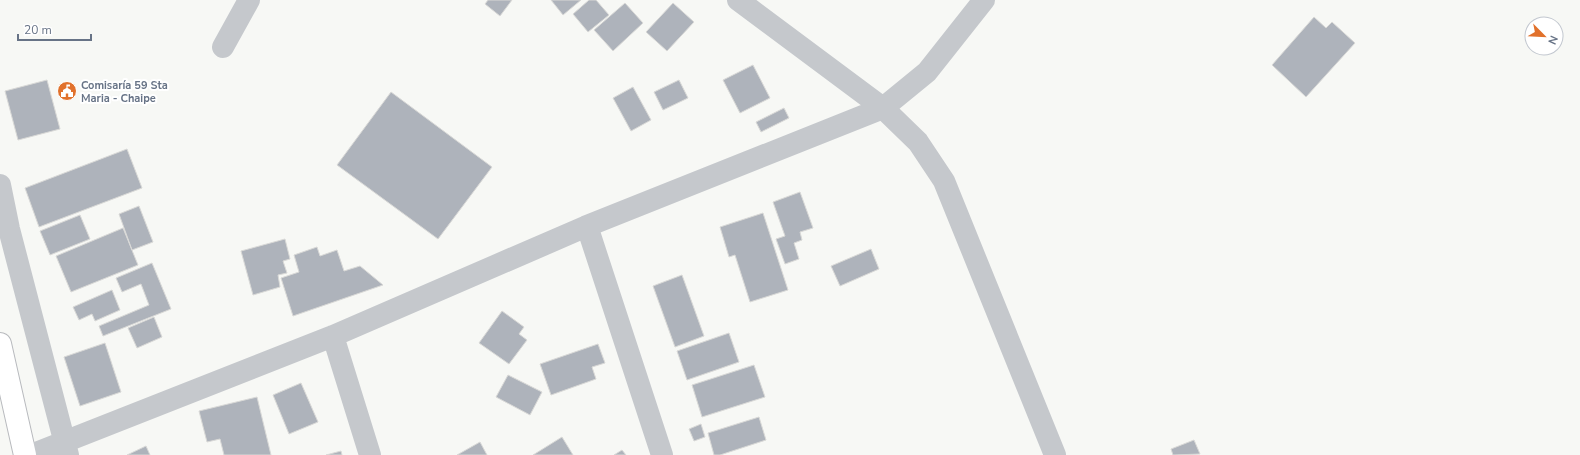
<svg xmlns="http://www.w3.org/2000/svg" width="1580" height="455" font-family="'Nunito Sans',sans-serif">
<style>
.building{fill:#aeb3bb;stroke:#d9d9d7}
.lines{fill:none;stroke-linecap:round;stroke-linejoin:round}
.trunk-casing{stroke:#b8babe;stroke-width:24}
.minor{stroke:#c5c8cc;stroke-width:22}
.trunk{stroke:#fff;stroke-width:22}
.labels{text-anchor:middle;stroke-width:4;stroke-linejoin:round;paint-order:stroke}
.poi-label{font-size:11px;font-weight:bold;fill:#677386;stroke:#fff;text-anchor:start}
</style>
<rect width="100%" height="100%" fill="#f7f8f5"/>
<path class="building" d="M488 0H512L500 16 485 4Z
M551 0H581L563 15Z
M589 0H596L609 15 588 32 573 14Z
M625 3 643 23 613 51 594 30Z
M673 3 694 22 667 51 646 32Z
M1314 17 1326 28 1332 22 1355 43 1306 97 1272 65Z
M753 65 770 98 740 113 723 80Z
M47 80 60 129 18 140 5 91Z
M679 80 688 98 663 110 654 92Z
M633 87 651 120 631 131 613 98Z
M391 92 492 167 438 239 337 165Z
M784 108 789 118 761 132 756 122Z
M127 149 142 188 39 227 25 188Z
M800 192 813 228 800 232 802 240 794 243 799 259 785 264 776 239 785 236 773 202Z
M139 206 153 242 132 250 119 214Z
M763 213 788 290 750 302 735 255 729 257 720 227Z
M80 215 90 239 50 255 40 231Z
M123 228 138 265 71 292 56 256Z
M285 239 290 259 283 261 287 273 278 275 280 287 253 295 241 251Z
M317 247 320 256 337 250 344 271 360 266 383 285 293 316 281 278 299 272 294 255Z
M871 249 879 269 840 286 831 266Z
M152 263 171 309 103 336 99 326 149 305 141 284 122 292 116 278Z
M682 275 704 336 675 347 653 286Z
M112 290 120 310 95 321 92 314 79 320 73 307Z
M502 311 524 327 519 334 527 340 509 364 479 343Z
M154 317 162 337 137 348 128 328Z
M729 333 739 362 687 380 677 351Z
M105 343 121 392 80 406 64 357Z
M598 344 605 363 592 367 596 379 551 395 540 364Z
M754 365 765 397 702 417 692 385Z
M508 375 542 392 530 415 496 397Z
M301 383 318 422 289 434 273 395Z
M257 397 271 455H224L220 439 207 442 199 411Z
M759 417 766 440 720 455H714L708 433Z
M701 424 705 437 694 441 689 429Z
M562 437 573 455H533Z
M1194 440 1200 454 1173 455 1171 449Z
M480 442 487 455H457Z
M146 446 150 455H127Z
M622 450 626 455H614Z
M341 451 342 455H326Z"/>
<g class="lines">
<defs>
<path id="trunk" d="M0 344 25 455"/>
</defs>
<use href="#trunk" class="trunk-casing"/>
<path class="minor" d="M738 0 883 108 918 142 944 181 1055 455
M223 47 249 0
M0 185 9 229 68 455
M587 226 662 455
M333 336 370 455
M31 455 333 336 587 226 883 108 927 72 984 0"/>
<use href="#trunk" class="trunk"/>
</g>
<defs>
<symbol id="civic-disc" viewBox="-11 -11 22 22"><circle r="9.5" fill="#e1712b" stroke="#fff"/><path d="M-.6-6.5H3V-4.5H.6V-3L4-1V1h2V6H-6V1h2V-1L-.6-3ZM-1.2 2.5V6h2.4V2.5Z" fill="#fff"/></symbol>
</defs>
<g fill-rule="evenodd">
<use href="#civic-disc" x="56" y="80" width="22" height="22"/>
</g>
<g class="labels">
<g class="poi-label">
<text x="81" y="89">Comisaría 59 Sta<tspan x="81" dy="13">Maria - Chaipe</tspan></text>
</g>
</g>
<g transform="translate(1544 36) rotate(114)"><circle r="19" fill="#ffffff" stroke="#c2c7cf"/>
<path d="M0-3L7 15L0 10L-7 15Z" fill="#e1712b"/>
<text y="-6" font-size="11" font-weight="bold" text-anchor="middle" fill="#677386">N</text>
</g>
<path d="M18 34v6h73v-6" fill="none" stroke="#677386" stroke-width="2"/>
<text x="24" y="34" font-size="12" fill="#677386" stroke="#ffffff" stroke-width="3" paint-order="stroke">20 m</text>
</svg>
